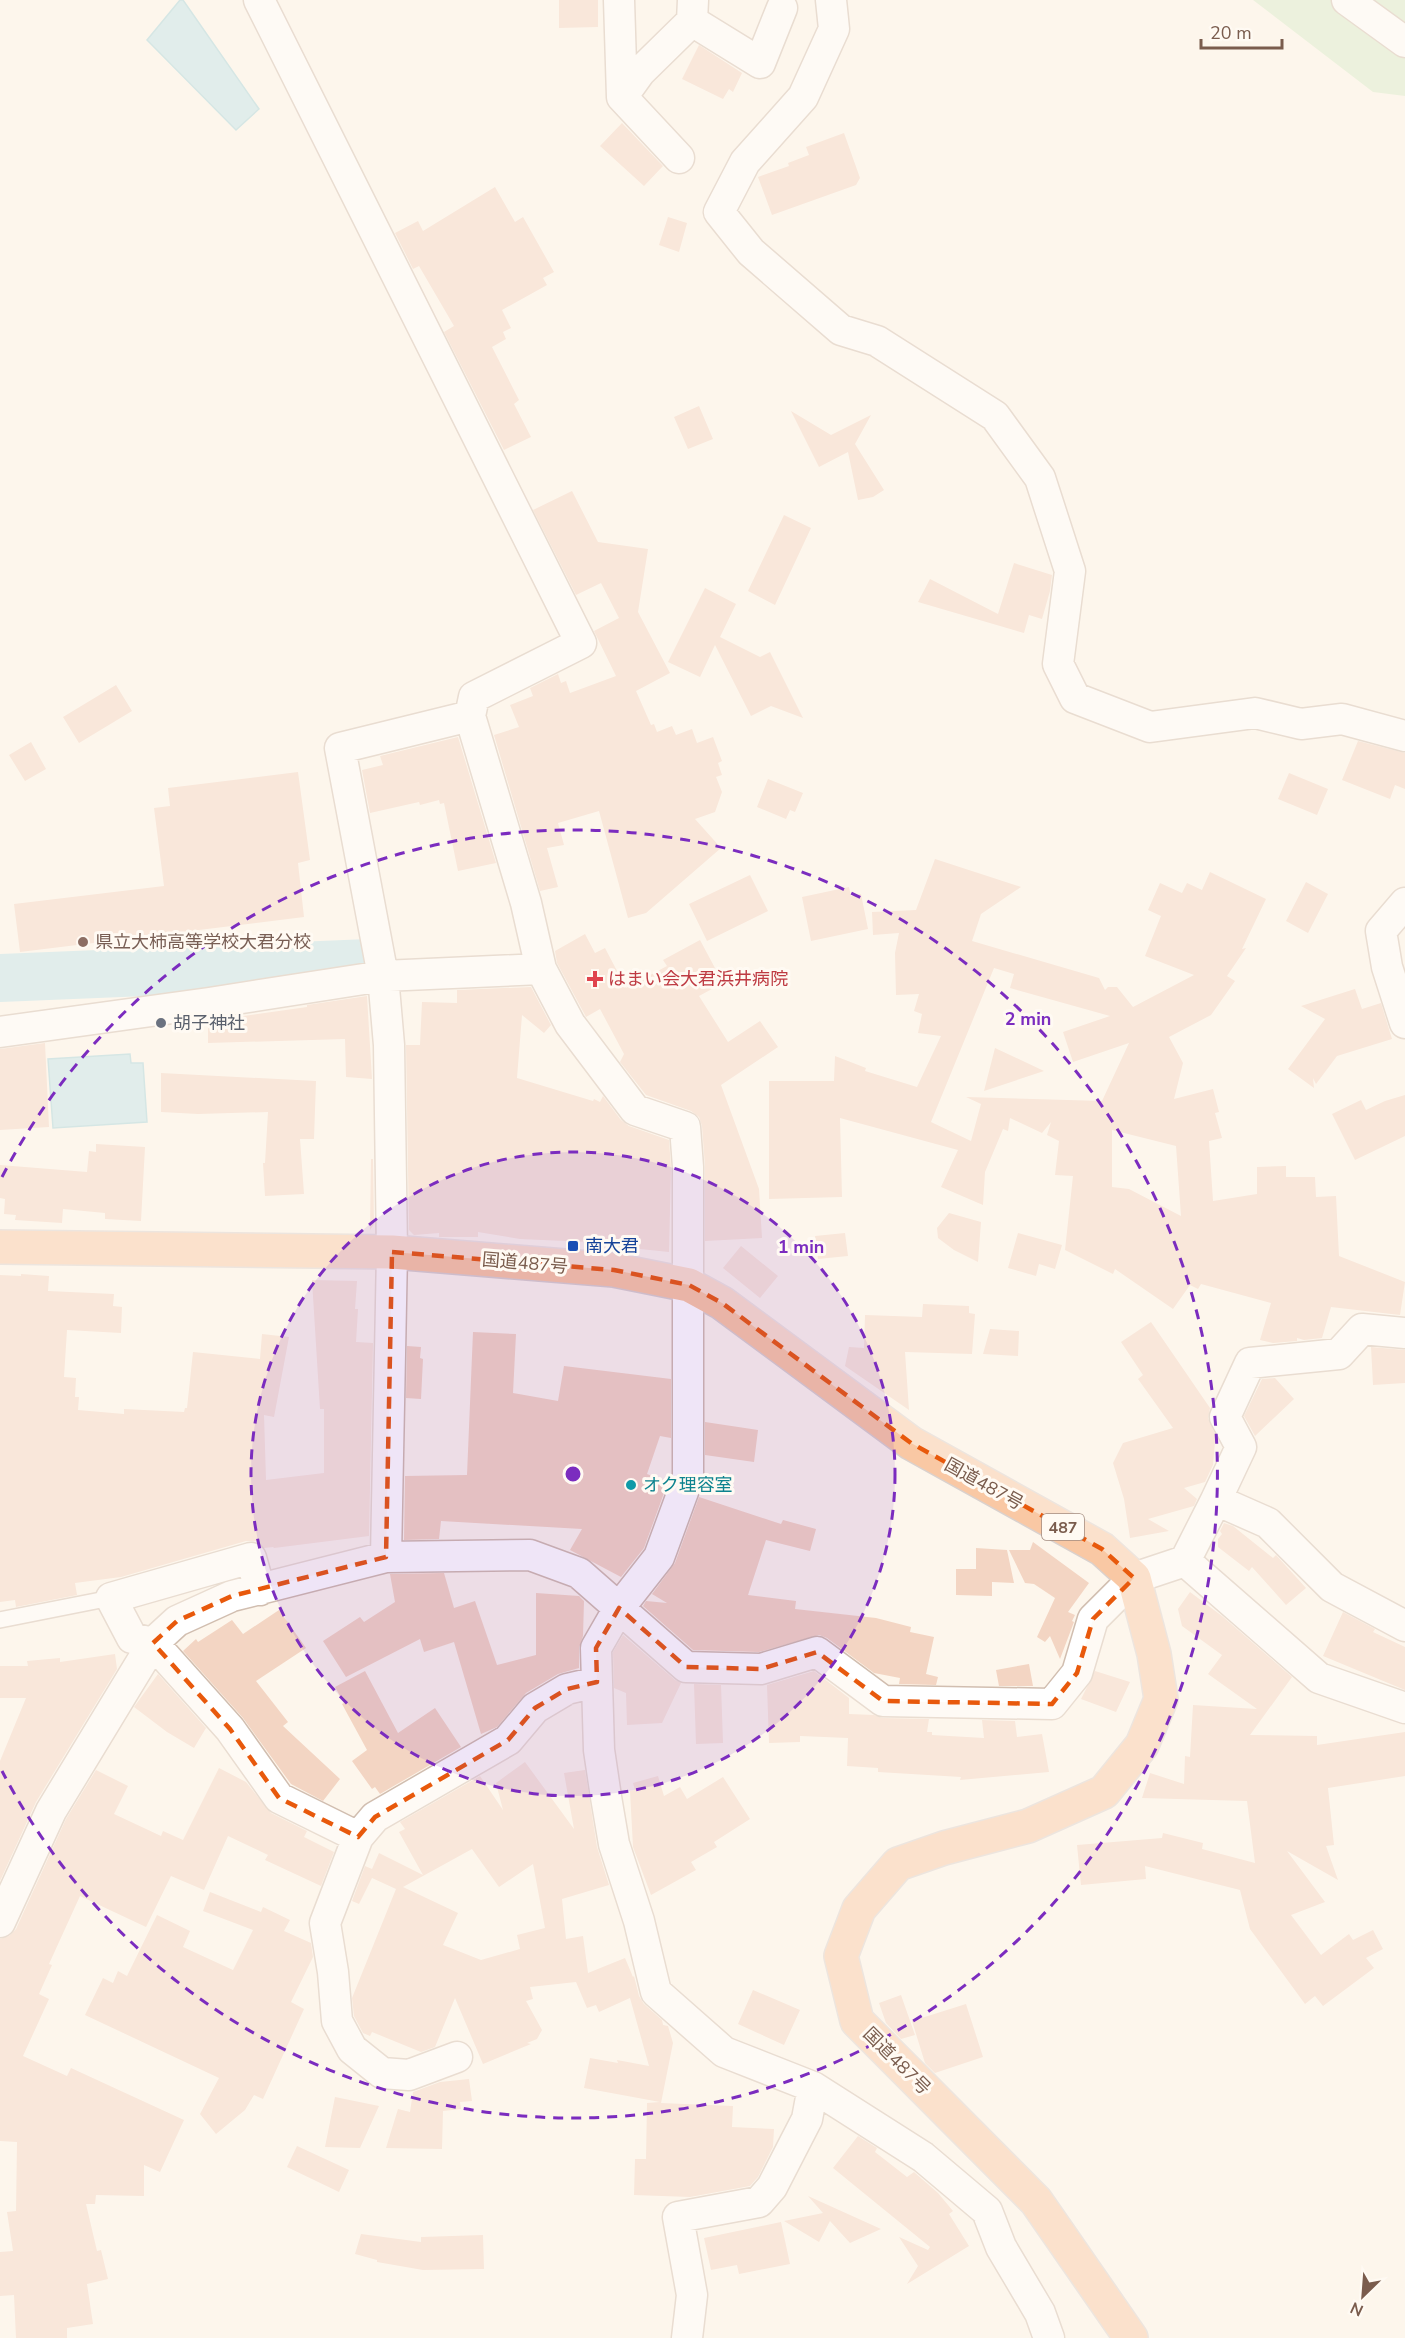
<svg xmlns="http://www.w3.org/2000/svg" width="1405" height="2338" font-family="'Nunito Sans','Noto Sans JP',sans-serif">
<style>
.green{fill:#d8ecc9}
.water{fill:#bfe3e8;stroke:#a5d3da;stroke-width:1.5}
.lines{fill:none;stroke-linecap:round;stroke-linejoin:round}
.river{stroke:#bfe3e8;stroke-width:48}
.building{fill:#f3d5c3;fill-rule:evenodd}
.service-casing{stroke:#d1beb0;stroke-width:18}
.minor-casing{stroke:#d1beb0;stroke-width:33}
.trunk-casing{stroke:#dad1cd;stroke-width:36}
.service{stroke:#fff;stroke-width:15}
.minor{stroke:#fff;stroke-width:30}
.trunk{stroke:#f9c8a4;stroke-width:33}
.marked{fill:none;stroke:#e8590c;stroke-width:4.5;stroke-dasharray:12 8;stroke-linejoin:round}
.ring{fill:none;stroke:#7b2cbf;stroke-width:3;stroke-dasharray:10 8}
.education-dot{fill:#8d6e63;stroke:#fffaf3;stroke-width:2}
.health-dot{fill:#e0444e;stroke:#fffaf3;stroke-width:2}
.worship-dot{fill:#6b7280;stroke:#fffaf3;stroke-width:2}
.transit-dot{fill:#1a4fb4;stroke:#fffaf3;stroke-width:2}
.culture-dot{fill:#0f9aa8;stroke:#fffaf3;stroke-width:2}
.labels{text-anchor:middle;stroke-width:6;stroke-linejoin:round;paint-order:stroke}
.shield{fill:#fffaf3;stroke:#a28b7f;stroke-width:1.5}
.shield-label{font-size:16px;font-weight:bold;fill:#7a5c4d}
.education-label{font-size:18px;fill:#785e54;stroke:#fffaf3;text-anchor:start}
.health-label{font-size:18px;fill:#be3a42;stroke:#fffaf3;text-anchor:start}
.worship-label{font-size:18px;fill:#5b616d;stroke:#fffaf3;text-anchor:start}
.transit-label{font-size:18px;fill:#164399;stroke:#fffaf3;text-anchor:start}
.street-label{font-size:18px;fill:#7a5c4d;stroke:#fffaf3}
.culture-label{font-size:18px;fill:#0d838f;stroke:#fffaf3;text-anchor:start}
.centre{fill:#7b2cbf;stroke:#fffaf3;stroke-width:3}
.ring-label{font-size:18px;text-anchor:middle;font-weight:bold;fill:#7b2cbf;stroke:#fffaf3;stroke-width:6;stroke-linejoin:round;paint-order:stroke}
</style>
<rect width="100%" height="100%" fill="#fdf6ec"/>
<path class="green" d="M1253 0H1405V96L1373 92Z"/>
<path class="water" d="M180 0H183L259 109 236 130 147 40Z
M130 1054 131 1063H143L147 1122 53 1128 48 1059Z"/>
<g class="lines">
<path class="river" d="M0 978 369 963"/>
</g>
<path class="building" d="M559 0H598V27L559 28Z
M699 45 742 73 733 92 729 89 723 99 682 79Z
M622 123 663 166 644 186 600 146Z
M844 133 860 178 856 185 772 215 758 177 789 166 788 163 809 155 806 147Z
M495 187 515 222 523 217 554 272 543 278 547 285 502 310 511 328 503 332 506 339 492 347 519 400 514 404 531 437 504 450 444 332 454 326 419 266 413 269 395 233 418 221 423 231Z
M668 217 687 223 679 252 659 245Z
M699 406 713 439 688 449 674 417Z
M791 411 831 435 871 415 855 444 884 490 873 497 858 500 848 452 819 467Z
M572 491 598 542 648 549 638 612 670 673 636 691 651 725 654 724 657 732 672 726 676 735 692 729 697 743 713 737 722 761 718 763 722 775 716 777 722 792 715 812 695 819 721 848 646 913 628 918 599 811 558 823 564 845 547 848 558 887 540 891 494 735 519 727 510 705 533 696 530 688 558 674 561 683 566 681 570 693 616 676 594 631 619 618 601 583 576 595 533 510Z
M784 515 811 528 775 605 748 591Z
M1014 563 1052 575 1050 591 1042 619 1029 615 1024 633 918 602 930 579 998 614Z
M705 588 736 604 720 637 760 657 770 652 803 718 771 706 751 716 715 645 700 677 668 662Z
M116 685 132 711 79 743 63 717Z
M458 737 496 863 458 871 444 803 440 804 439 800 420 805 419 802 370 813 362 770 383 765 380 756Z
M1358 741 1405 753V789L1395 785 1390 799 1342 780Z
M31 742 46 769 25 781 9 755Z
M298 772 310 860 298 863 304 917 20 952 14 904 164 886 154 808 170 806 168 788Z
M1289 773 1328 789 1317 815 1278 799Z
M768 779 803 793 795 812 790 810 786 819 757 807Z
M935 859 1021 887 981 914 972 941 1099 978 1105 990 1108 987H1117L1133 1007 1194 975 1145 956 1161 916 1148 910 1160 883 1182 893 1187 883 1202 890 1210 872 1266 899 1242 949 1246 948 1227 976 1235 981 1211 1015 1169 1037 1183 1063 1174 1099 1213 1089 1219 1112 1215 1113 1222 1138 1209 1141 1213 1201 1257 1194V1167L1286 1166V1177H1315L1316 1197 1336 1196 1339 1256 1405 1282 1400 1315 1331 1307 1322 1338 1304 1340 1297 1338V1341L1273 1343 1260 1340 1271 1303 1201 1284 1198 1289 1190 1285 1173 1309 1115 1269 1113 1274 1065 1250 1073 1176 1055 1175 1059 1141 1047 1135 1051 1122 1042 1133 1010 1118 1008 1131 1003 1129 985 1172 983 1205 941 1187 958 1150 840 1118 842 1197 769 1199V1081H834L835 1056 866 1068 865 1071 917 1087 941 1036 918 1033 922 1014 914 1011 919 994 896 995 895 953 899 933 873 935 872 912 916 910ZM994 968 1014 974 1010 988 1110 1016 1063 1032 1073 1062 1129 1043 1102 1101 966 1097 981 1104 971 1141 931 1122ZM1112 1130 1176 1146 1181 1216 1129 1189 1112 1187Z
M750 875 768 911 707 941 689 904Z
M1306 882 1328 894 1308 933 1286 921Z
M849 887 851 896 861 894 868 929 811 941 802 897Z
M585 934 595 953 605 948 626 988 667 966 663 960 700 940 723 983 699 996 728 1042 760 1021 778 1047 721 1085 759 1189 762 1238 705 1241V1166L702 1126 699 1117 691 1111 646 1095 620 1062 624 1054 600 1009 586 1017 585 1015 557 963 555 951Z
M531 987 551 1025 544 1033 522 1015 517 1078 593 1101 594 1099 600 1102 603 1096 621 1120 629 1126 669 1140 671 1168 669 1252 611 1246V1243L520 1239 478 1232V1237H439V1233L414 1235 409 1230 406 1045H420L422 1002 457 1003V990Z
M1355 989 1362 1009 1381 1003 1392 1039 1337 1056 1316 1084 1313 1078 1314 1088 1288 1069 1325 1019 1301 1006Z
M367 996 372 1079 346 1077 345 1039 208 1043V1021L307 1007V1005Z
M45 1043 49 1127 0 1130V1049Z
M995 1048 1044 1071 984 1091Z
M161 1073 316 1081 314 1139H300L304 1194 265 1196 263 1163H265L268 1112 198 1114 161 1112Z
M1405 1095V1136L1355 1160 1332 1114 1361 1100 1366 1110 1385 1101Z
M96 1144 145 1147 141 1221 105 1219V1213L63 1209 62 1223 15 1220 16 1215 4 1214 5 1199 0 1198V1165L87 1172 89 1151 96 1152Z
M371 1159H373L374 1224 370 1230Z
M949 1213 981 1222 978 1262 954 1250 938 1238 937 1228Z
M845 1233 848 1256 818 1259 815 1236Z
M1018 1233 1062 1245 1055 1269 1039 1264 1036 1276 1008 1268Z
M741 1246 778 1276 760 1298 723 1268Z
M21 1274 49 1276 48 1291 114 1294 113 1306 122 1307 121 1333 67 1330 64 1377 76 1378 75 1397H79L78 1410 124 1414V1409L184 1412 185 1408H187L193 1352 260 1359 262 1334 289 1337 274 1417 264 1415 266 1480 324 1473V1409H320L312 1280 357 1281 355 1309H358L356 1342 373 1343 369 1536 274 1548 273 1547 264 1548 256 1541H246L121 1577 75 1583 77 1595 16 1607 15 1600 0 1602V1275L21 1276Z
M923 1304 969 1306V1313L975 1314 972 1354 905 1352 909 1410 845 1366 849 1347 864 1348 865 1315 922 1317Z
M1151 1322 1210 1408 1208 1418 1218 1441 1215 1442 1213 1465 1205 1482 1184 1488 1197 1499 1194 1506 1148 1519 1169 1531 1130 1538 1124 1499 1113 1463 1123 1443 1173 1428 1138 1379 1143 1375 1121 1342Z
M990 1329 1019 1331 1018 1356 983 1354Z
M473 1332 516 1334 513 1393 558 1401 564 1366 671 1379V1438L660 1436 647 1474 668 1482 644 1548 621 1577 570 1550 582 1529 441 1521 439 1539 404 1540 405 1476 467 1475Z
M407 1346 421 1347 420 1358 423 1359 421 1399 406 1398Z
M1371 1347 1405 1350V1383L1373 1385Z
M1275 1378 1294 1399 1255 1436 1244 1416 1262 1379Z
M705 1422 758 1430 754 1462 705 1455Z
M699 1497 781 1524 783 1520 816 1529 810 1551 766 1540 748 1595 796 1601 795 1609 876 1618 911 1627 910 1632 934 1637 926 1674 938 1677 936 1685 899 1684 900 1678 874 1673 827 1638 819 1635 759 1652 693 1650 643 1606 646 1601 667 1603 652 1594 675 1563Z
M1224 1523 1233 1526 1273 1558 1276 1555 1306 1588 1286 1605 1252 1567 1249 1571 1218 1547V1539L1222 1534 1220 1531Z
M1033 1542 1089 1583 1068 1612 1075 1615 1072 1621 1074 1622 1060 1659 1050 1636 1045 1642 1037 1637 1055 1598 1034 1584 1025 1583 1009 1550H1030Z
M976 1548 1007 1550 1014 1583 992 1582V1596L956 1595V1569H976Z
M444 1573 454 1608 475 1601 497 1665 536 1655V1593L579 1596 584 1601 583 1636 579 1648V1668L558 1674 526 1693 497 1727 481 1734 454 1642 424 1652 420 1639 346 1677 323 1641 360 1617 364 1622 395 1602 390 1574Z
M1190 1592 1222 1616 1292 1677 1250 1735 1317 1736V1745L1405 1732V1776L1328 1788 1334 1845 1326 1846 1338 1880 1287 1851 1325 1902 1291 1915 1321 1955 1349 1934 1353 1940 1373 1930 1383 1949 1366 1958 1374 1968 1323 2006 1315 1996 1305 2004 1250 1929 1240 1890 1145 1866 1146 1879 1081 1885 1077 1845 1162 1838 1163 1833 1203 1843 1202 1849 1255 1863 1247 1801 1142 1798 1150 1773 1184 1784 1185 1756 1190 1757 1193 1705 1257 1709 1208 1674 1222 1655 1182 1626 1178 1609Z
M279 1610 306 1648 256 1681 288 1722 283 1726 340 1779 323 1801 291 1784 243 1718 183 1651 196 1639 198 1642 232 1620 243 1634Z
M1343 1612 1375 1629 1373 1632 1405 1647V1690L1323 1656Z
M623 1635 675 1680 681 1683 662 1723 627 1725 626 1693 614 1688 613 1652Z
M115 1654 117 1669 36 1802 0 1881V1761L26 1698H0V1666H28L27 1661 60 1658V1662Z
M1029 1664 1033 1686H999L996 1670Z
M365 1671 398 1733 435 1708 461 1747 380 1794 375 1787 372 1789 352 1761 367 1750 342 1704 344 1703 335 1687Z
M814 1671 849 1698V1714L874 1715 883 1718 929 1719 927 1732H932V1735L984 1738 982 1720 1015 1721 1017 1737 1042 1734 1049 1772 960 1780 961 1777 878 1772V1768L847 1766 848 1738 800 1736V1742L769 1743 767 1685Z
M1095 1671 1130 1682 1116 1712 1081 1699Z
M158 1674 206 1728 194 1748 167 1732 134 1707Z
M694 1684 721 1685 723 1743 696 1744Z
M525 1762 574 1829 564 1773 585 1770 597 1847 609 1885 562 1899 566 1939 583 1936 588 1973 625 1958 633 1977 634 1976 639 1996 644 2004 662 2020 663 2025 668 2026 673 2043 661 2103 733 2106 732 2127 774 2129 773 2147 758 2177 750 2186 690 2197 634 2195 635 2159H646L647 2103 660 2102 584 2088 590 2058 618 2063 617 2060 649 2066 630 1998 599 2012 596 2005 587 2008 576 1982 530 1987 533 1999 526 2001 542 2030 537 2039 527 2043 531 2044 483 2064 455 1998 435 2047 421 2052 372 2032 370 2036 363 2033 354 2016 352 1998 396 1889 372 1878 359 1904 352 1901 365 1866 372 1869 379 1853 423 1875 399 1832 405 1829 400 1822 480 1776 503 1810 496 1783ZM472 1849 499 1887 533 1864 545 1928 517 1935 520 1949 481 1960 443 1945 458 1913 403 1887Z
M219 1768 246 1782 271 1813 307 1831 304 1837 334 1852 321 1886 265 1860 268 1855 228 1836 204 1890 171 1876 146 1927 80 1896 49 1964 52 1965 39 1994 49 1999 23 2056 67 2076 71 2068 184 2120 160 2172 144 2165V2196L96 2195 95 2204H86L97 2251 101 2250 108 2279 87 2284 93 2324 67 2328V2338H16L14 2295 0 2296V2252L13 2251 7 2212 16 2211 17 2142 0 2141V1939L9 1936 16 1929 66 1819 96 1770 128 1786 114 1814 161 1836 163 1831 183 1840Z
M658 1776 664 1796 680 1787 687 1799 723 1777 750 1819 714 1842 717 1847 691 1862 696 1870 651 1895 633 1847 630 1791 635 1790 633 1783Z
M210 1892 261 1912 263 1907 290 1920 284 1931 311 1943 313 1957 291 2002 304 2009 263 2099 254 2095 245 2110 216 2134 200 2114 219 2078 85 2015 103 1978 113 1983 118 1971 127 1976 157 1915 190 1931 183 1947 233 1970 253 1930 203 1911Z
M753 1990 800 2010 784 2045 738 2024Z
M901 1995 915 2035 901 2039 886 2023 879 2003Z
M966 2004 983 2057 935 2073 925 2063 912 2021Z
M469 2079 472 2101 460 2102 461 2109 443 2111 442 2149 386 2148 398 2109 410 2112 413 2092 440 2082Z
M335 2097 379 2106 360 2148 325 2147Z
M858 2136 877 2148 875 2152 907 2177 914 2172 938 2193 953 2211 949 2214 969 2246 907 2284 918 2266 899 2237 928 2250 930 2247 833 2168Z
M297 2146 349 2170 339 2192 287 2167Z
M808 2196 881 2229 850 2243 830 2221 819 2242 784 2221 823 2213Z
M781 2222 790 2264 739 2274 737 2265 711 2270 704 2238Z
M361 2234 421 2242V2237L483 2235 484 2269 423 2270 377 2262V2260L355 2254Z"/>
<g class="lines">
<defs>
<path id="service" d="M0 1620 111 1598"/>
<path id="minor" d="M259 0 581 643 474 697 470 716 526 903 541 969 570 1024 635 1110 685 1127 688 1167V1478L659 1557 619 1608 596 1648 599 1750 606 1797 614 1844 639 1921 656 1992 724 2052 813 2087 923 2157 987 2211 1001 2247 1040 2313 1049 2338
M619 0 622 97
M831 0 834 29 803 97 745 162 719 212 751 252 841 330 877 341 995 416 1040 478 1070 571 1058 664 1075 698 1150 727 1255 713 1301 724 1342 719 1405 736
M1347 0 1405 42
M692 21 760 63 782 8
M679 158 622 97 640 72 692 21 693 0
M1405 903 1381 931 1387 967 1405 1023
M0 1032 209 1003 383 976 541 969
M1216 1500 1241 1447 1225 1417 1250 1363 1339 1354 1362 1329 1405 1333
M386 1557 392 1252 389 1045 383 976 340 748 470 716
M1185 1561 1216 1500 1268 1523 1332 1587 1405 1626
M260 1590 251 1558 111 1598 132 1638 153 1643 230 1729 279 1798 358 1837 325 1923 333 1972 337 2021 352 2049 382 2073 409 2075 457 2057
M358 1837 375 1817 508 1740 535 1708 567 1689 597 1682
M0 1922 51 1811 153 1643 177 1621 232 1596 386 1557 530 1555 579 1573 686 1667 761 1669 817 1652 883 1701 1052 1704 1077 1673 1093 1619 1134 1578 1185 1561 1319 1678 1405 1708
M687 2338 692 2295 678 2217 759 2202 772 2187 807 2119 813 2087"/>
<path id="trunk" d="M0 1247 392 1252 614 1270 689 1285 722 1303 911 1443 1102 1549 1134 1578 1154 1654 1161 1699 1142 1745 1104 1792 1028 1826 944 1848 898 1864 859 1909 841 1956 857 2021 1036 2201 1131 2338"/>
</defs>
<use href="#service" class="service-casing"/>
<use href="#minor" class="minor-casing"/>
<use href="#trunk" class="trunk-casing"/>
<use href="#service" class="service"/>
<use href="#minor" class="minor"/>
<use href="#trunk" class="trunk"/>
</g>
<path d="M0 0H1405V2338H0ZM392 1252 614 1270 689 1285 722 1303 911 1443 1102 1549 1134 1578 1093 1619 1077 1673 1052 1704 883 1701 817 1652 761 1669 686 1667 619 1608 596 1648 597 1682 567 1689 535 1708 508 1740 375 1817 358 1837 279 1798 230 1729 153 1643 177 1621 232 1596 386 1557Z" fill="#fdf6ec" fill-opacity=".55" fill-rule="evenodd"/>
<path class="marked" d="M392 1252 614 1270 689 1285 722 1303 911 1443 1102 1549 1134 1578 1093 1619 1077 1673 1052 1704 883 1701 817 1652 761 1669 686 1667 619 1608 596 1648 597 1682 567 1689 535 1708 508 1740 375 1817 358 1837 279 1798 230 1729 153 1643 177 1621 232 1596 386 1557Z"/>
<circle cx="573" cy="1474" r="322" fill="#7b2cbf" fill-opacity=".12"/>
<g class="ring">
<circle cx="573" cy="1474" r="322"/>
<path d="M2 1177A644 644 0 1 1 2 1771"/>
</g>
<circle class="education-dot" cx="83" cy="942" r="6"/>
<path class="health-dot" d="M592 970h6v6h6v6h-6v6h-6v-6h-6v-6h6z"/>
<circle class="worship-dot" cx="161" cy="1023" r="6"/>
<rect class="transit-dot" x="567" y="1240" width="12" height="12" rx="3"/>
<circle class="culture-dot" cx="631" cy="1485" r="6"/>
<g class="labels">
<rect class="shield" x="1042" y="1514" width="42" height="26" rx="4.5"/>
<g class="shield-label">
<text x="1063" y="1533">487</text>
</g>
<g class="education-label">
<text x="95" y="948">県立大柿高等学校大君分校</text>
</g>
<g class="health-label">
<text x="608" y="985">はまい会大君浜井病院</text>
</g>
<g class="worship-label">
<text x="173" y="1029">胡子神社</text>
</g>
<g class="transit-label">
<text x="585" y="1252">南大君</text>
</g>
<g class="street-label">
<text transform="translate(525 1263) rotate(5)" y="6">国道487号</text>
<text transform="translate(984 1484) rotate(29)" y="6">国道487号</text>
<text transform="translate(897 2061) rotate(45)" y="6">国道487号</text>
</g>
<g class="culture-label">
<text x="643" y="1491">オク理容室</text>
</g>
</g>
<circle cx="573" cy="1474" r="9" class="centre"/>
<g class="ring-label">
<text x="1028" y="1025">2 min</text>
<text x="801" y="1253">1 min</text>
</g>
<g transform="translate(1363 2296) rotate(205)" stroke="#fffaf3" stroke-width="4.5" paint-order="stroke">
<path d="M0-4.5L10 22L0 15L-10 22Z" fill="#7a5c4d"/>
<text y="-9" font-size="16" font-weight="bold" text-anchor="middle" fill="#7a5c4d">N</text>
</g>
<path d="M1201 39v9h81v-9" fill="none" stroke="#7a5c4d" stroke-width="3"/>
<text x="1210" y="39" font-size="18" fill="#7a5c4d" stroke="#fffaf3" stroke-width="4.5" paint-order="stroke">20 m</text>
</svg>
